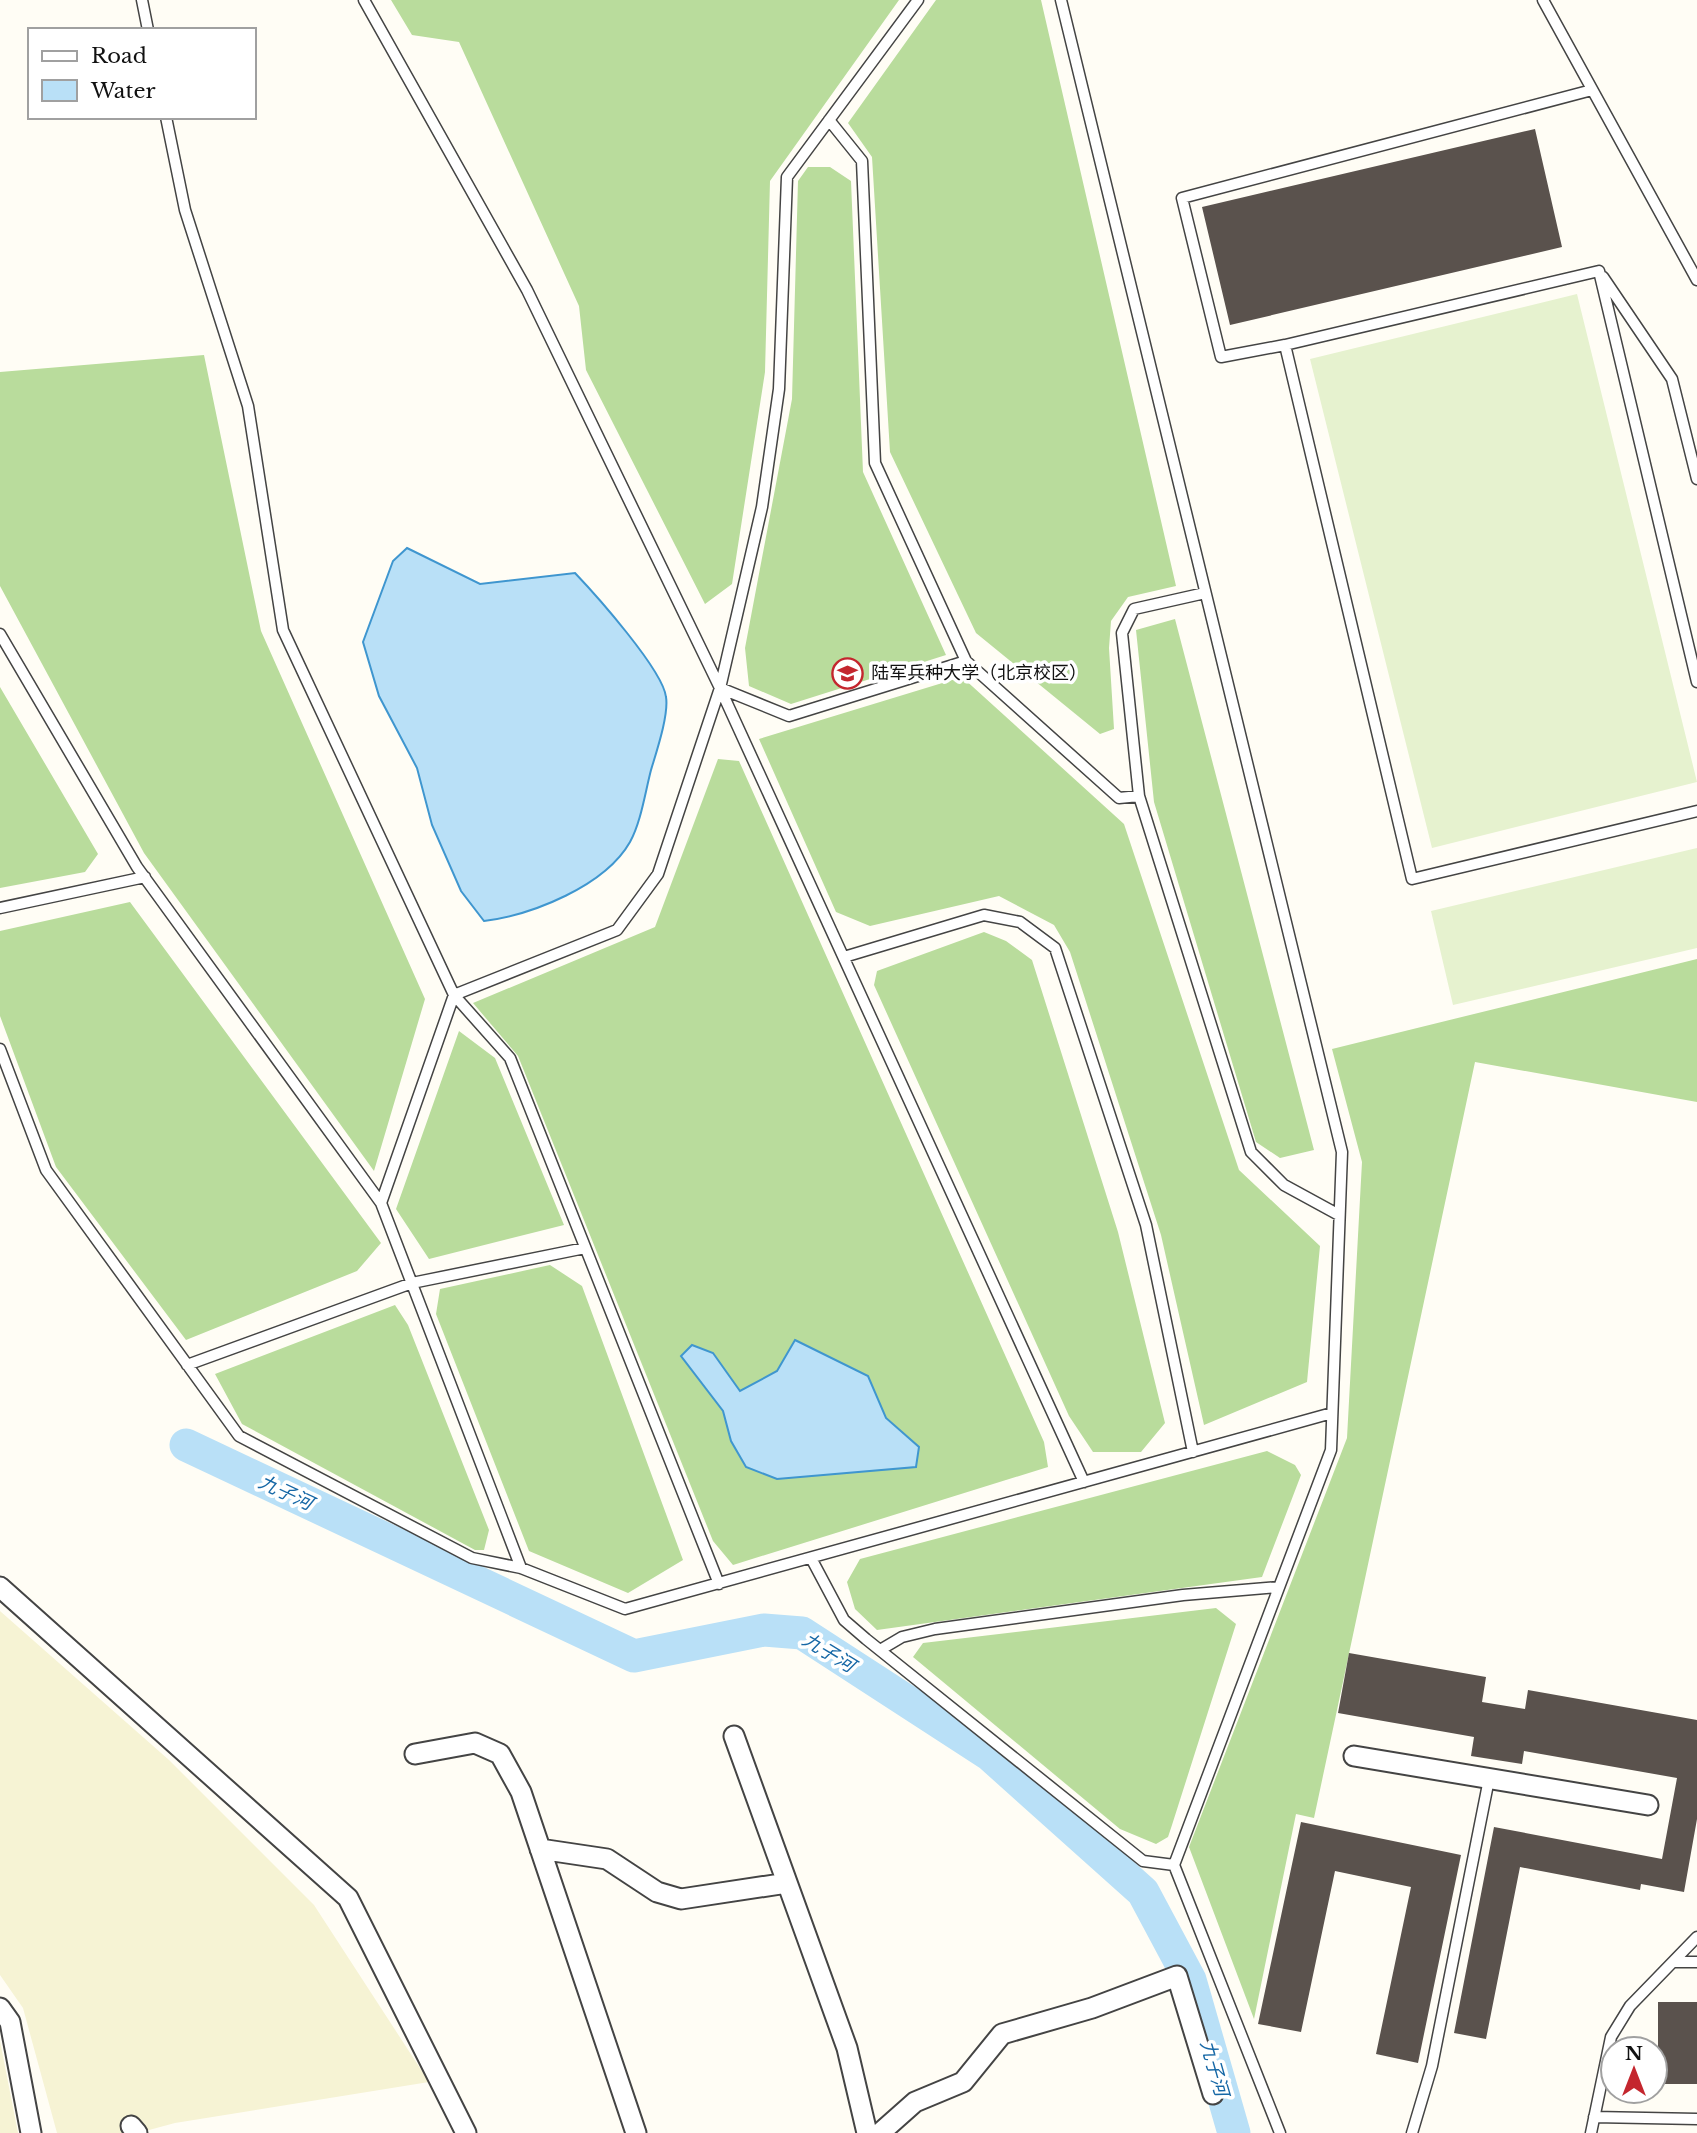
<svg xmlns="http://www.w3.org/2000/svg" width="1697" height="2133" font-family="'Libre Baskerville','Noto Sans SC',serif">
<style>
.farmland{fill:#f6f3d4}
.forest{fill:#b9dc9c}
.pitch{fill:#e6f2cf}
.water{fill:#b9e0f7;stroke:#3f96cf;stroke-width:2}
.lines{fill:none;stroke-linecap:round;stroke-linejoin:round}
.river{stroke:#b9e0f7;stroke-width:33}
.building{fill:#5a524d}
.lane-casing{stroke:#444;stroke-width:13}
.street-casing{stroke:#444;stroke-width:23}
.lane{stroke:#fff;stroke-width:10}
.street{stroke:#fff;stroke-width:19}
.labels{text-anchor:middle;stroke-width:7;stroke-linejoin:round;paint-order:stroke}
.poi-label{font-size:18px;fill:#111;stroke:#fff;text-anchor:start}
.water-label{font-size:19px;font-style:italic;fill:#1768a6;stroke:#fff}
</style>
<rect width="100%" height="100%" fill="#fffdf5"/>
<path class="farmland" d="M0 1611 169 1760 314 1905 429 2082 175 2123 138 2133H57L23 2008 0 1975Z
M0 2041 18 2133H0Z"/>
<path class="forest" d="M391 0H899L770 181 765 372 732 584 705 604 586 370 579 306 459 42 412 35Z
M936 0H1041L1176 586 1128 597 1111 621 1109 648 1114 729 1100 734 976 633 890 452 872 157 848 123Z
M808 167H830L851 181 863 472 946 655 791 704 749 686 745 648 792 399 798 181Z
M204 355 261 631 425 999 374 1171 144 853 0 586V372Z
M1175 619 1314 1150 1280 1158 1256 1142 1154 802 1136 630Z
M962 677 1124 824 1239 1170 1320 1246 1307 1382 1204 1425 1161 1235 1070 952 1054 925 999 896 870 926 836 912 759 739Z
M0 687 98 854 85 872 0 888Z
M718 759 739 761 1044 1442 1048 1467 733 1565 713 1541 518 1056 473 1003 655 927Z
M130 902 381 1243 357 1271 186 1340 56 1167 0 1016V931Z
M984 932 1006 941 1032 960 1118 1232 1165 1423 1141 1452H1093L1069 1416 874 985 877 971Z
M1697 959V1102L1475 1062 1314 1818 1296 1814 1254 2019 1189 1847 1347 1438 1362 1162 1332 1049Z
M459 1031 495 1058 564 1225 429 1259 396 1209Z
M550 1265 582 1286 683 1560 628 1593 529 1551 436 1314 440 1289Z
M395 1305 408 1325 489 1530 484 1550H475L242 1424 215 1374Z
M1267 1451 1295 1465 1301 1475 1262 1577 877 1630 855 1609 847 1582 860 1559Z
M1216 1608 1236 1624 1172 1825 1168 1837 1156 1844 1120 1829 913 1657 923 1643Z"/>
<path class="pitch" d="M1577 294 1697 782 1432 848 1310 359Z
M1697 848V948L1453 1005 1431 911Z"/>
<path class="water" d="M407 548 480 584 575 573C595 594 663 670 666 697 669 715 656 753 651 770 645 793 641 822 630 842 605 886 532 915 484 921L461 891 432 825 417 768 379 696 363 642 393 561Z
M795 1340 868 1376 886 1418 919 1447 916 1467 777 1479 746 1467 731 1441 723 1411 681 1356 692 1345 713 1353 740 1391 777 1371Z"/>
<g class="lines">
<path class="river" d="M186 1445 634 1656 764 1630 802 1633 990 1755 1143 1892 1190 1980 1234 2133"/>
</g>
<path class="building" d="M1535 129 1562 247 1230 325 1202 207Z
M1349 1653 1486 1677 1482 1702 1525 1709 1528 1690 1697 1720V1819L1684 1892 1641 1884 1640 1890 1520 1867 1486 2039 1454 2033 1494 1827 1662 1859 1677 1778 1524 1751 1522 1764 1471 1756 1474 1737 1338 1713Z
M1301 1822 1461 1855 1418 2063 1376 2054 1411 1887 1335 1871 1301 2032 1258 2024Z
M1658 2002H1697V2084H1658Z"/>
<g class="lines">
<defs>
<path id="lane" d="M142 0 148 30
M364 0 527 290 720 688 1084 1482
M1061 0 1342 1152 1331 1450 1174 1865 1280 2133
M1543 0 1697 280
M1592 90 1182 198 1221 357 1285 345 1599 271 1697 682
M166 117 185 210 248 406 283 630 454 995 510 1058 719 1584
M829 120 862 161 875 463 966 661 1119 798 1139 796
M1603 277 1672 379 1697 479
M1285 345 1412 879 1697 811
M1205 593 1134 609 1122 633 1139 796 1251 1152 1284 1185 1339 1215
M0 634 137 867 381 1203 521 1568
M720 688 789 716 966 661
M0 908 145 877
M844 957 984 915 1020 922 1055 948 1146 1225 1193 1452
M0 1049 46 1170 239 1436 472 1558 521 1568 625 1609 1332 1413
M381 1203 454 995 617 930 658 874 720 688 762 507 779 389 787 177 918 0
M187 1365 412 1283 585 1248
M811 1558 844 1620 866 1639 1143 1861 1174 1865
M880 1650 902 1637 935 1629 1183 1595 1279 1587
M1673 1962H1697
M1594 2117 1697 2119
M1412 2133 1432 2066 1489 1779
M1591 2133 1611 2037 1630 2006 1697 1937"/>
<path id="street" d="M0 1587 348 1898 466 2133
M734 1736 847 2048 867 2133
M415 1754 475 1743 500 1754 521 1792 636 2133
M1354 1756 1648 1805
M540 1849 607 1859 657 1892 681 1899 787 1883
M0 2008 10 2022 31 2133
M131 2126 137 2133
M880 2133 915 2102 963 2082 1002 2034 1092 2008 1177 1976 1213 2094"/>
</defs>
<use href="#lane" class="lane-casing"/>
<use href="#street" class="street-casing"/>
<use href="#lane" class="lane"/>
<use href="#street" class="street"/>
</g>
<defs>
<symbol id="university-ring" viewBox="-11 -11 22 22"><circle r="9.5" fill="#fff" stroke="#c4262e" stroke-width="1.5"/><path d="M0-5L7-2L0 1L-7-2ZM-4 1L0 2.5L4 1V4Q0 6-4 4Z" fill="#c4262e"/></symbol>
</defs>
<g fill-rule="evenodd">
<use href="#university-ring" x="830" y="656" width="35" height="35"/>
</g>
<g class="labels">
<g class="poi-label">
<text x="871" y="679">陆军兵种大学（北京校区）</text>
</g>
<g class="water-label">
<text transform="translate(286 1492) rotate(25)" y="7">九子河</text>
<text transform="translate(829 1652) rotate(31)" y="7">九子河</text>
<text transform="translate(1215 2068) rotate(74)" y="7">九子河</text>
</g>
</g>
<rect x="28" y="28" width="228" height="91" fill="#ffffff" stroke="#a0a0a0" stroke-width="2"/>
<rect x="42" y="51" width="35" height="10" fill="#ffffff" stroke="#a0a0a0" stroke-width="2"/>
<text x="91" y="63" font-size="21" fill="#111111">Road</text>
<rect x="42" y="80" width="35" height="21" fill="#b9e0f7" stroke="#a0a0a0" stroke-width="2"/>
<text x="91" y="98" font-size="21" fill="#111111">Water</text>
<g transform="translate(1634 2070)"><circle r="33" fill="#ffffff" stroke="#a0a0a0" stroke-width="2"/>
<path d="M0-5L12 26L0 18L-12 26Z" fill="#c4262e"/>
<text y="-10" font-size="19" font-weight="bold" text-anchor="middle" fill="#111111">N</text>
</g>
</svg>
